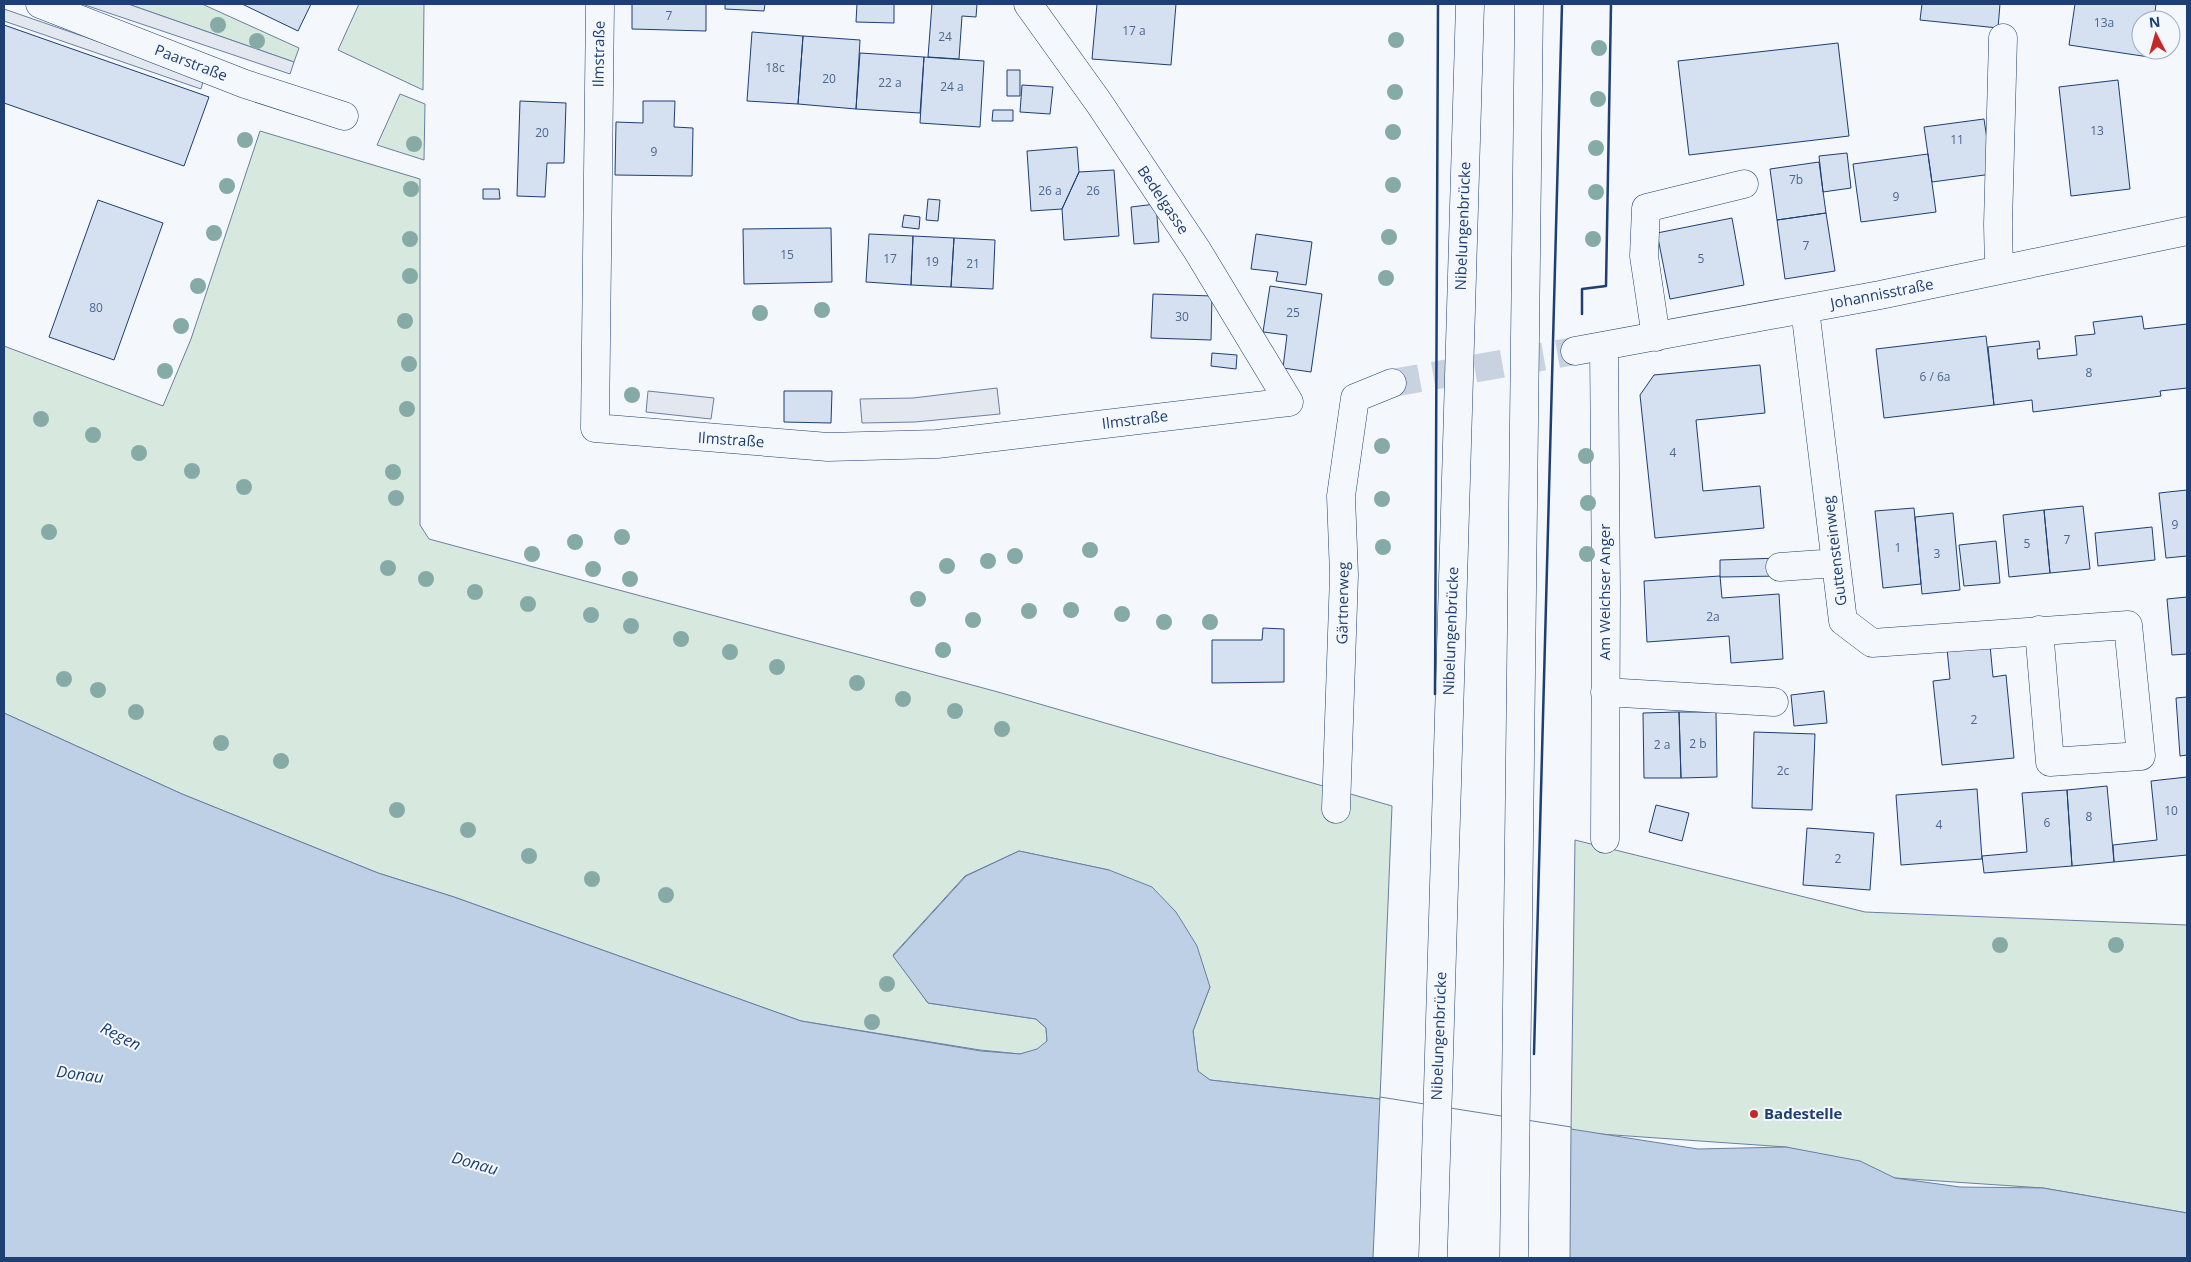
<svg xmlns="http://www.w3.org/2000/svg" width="2191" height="1262" font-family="'Open Sans',sans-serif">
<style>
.green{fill:#d7e8df;stroke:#687fa3}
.parking{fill:#e3e8f0;stroke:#687fa3}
.water{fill:#bed0e5;stroke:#687fa3}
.pier{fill:#f4f7fb;stroke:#687fa3}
.building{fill:#d5e0f0;stroke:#1d3f73}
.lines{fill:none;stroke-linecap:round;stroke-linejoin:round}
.minor-tunnel{stroke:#c9d2e0;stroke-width:28;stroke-dasharray:28 14;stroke-linecap:butt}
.minor-casing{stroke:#1d3f73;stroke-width:29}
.minor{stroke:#f4f7fb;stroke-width:28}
.major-bridge-casing{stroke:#1d3f73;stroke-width:29;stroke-linecap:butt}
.major-bridge{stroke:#f4f7fb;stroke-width:28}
.wall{stroke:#1d3f73;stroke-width:2.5}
.tree{fill:#86aba6}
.poi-dot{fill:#c62828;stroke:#f4f7fb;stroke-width:2}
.labels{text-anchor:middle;stroke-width:4;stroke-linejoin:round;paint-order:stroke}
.number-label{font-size:12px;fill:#4b6792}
.street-label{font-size:15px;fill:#1d3f73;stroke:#f4f7fb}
.poi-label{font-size:15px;font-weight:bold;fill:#1d3f73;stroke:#f4f7fb;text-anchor:start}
.water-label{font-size:16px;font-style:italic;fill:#1d3f73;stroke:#f4f7fb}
</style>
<rect width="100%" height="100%" fill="#f4f7fb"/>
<path class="green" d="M128 4H202L299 48 294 62Z
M359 4H424L423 90 338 50Z
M400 94 425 104 424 160 377 145Z
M260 131 420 179V525L429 539 998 692 1392 806 1380 1099 1210 1080 1198 1072 1193 1031 1210 987 1109 870 1019 851 965 876 893 955 928 1003 1036 1019 1046 1028 1047 1041 1038 1050 1020 1054 980 1050 801 1021 454 897 378 873 182 794 4 713V346L163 406 191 339Z
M1575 840 1865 912 2187 925V1213L2043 1188 1895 1178 1786 1147 1571 1132Z"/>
<path class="parking" d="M82 4H128L294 62 290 74Z
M4 9 204 78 201 89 4 21Z
M997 388 1000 414 915 422 862 423 860 399 913 398Z
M648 391 714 398 711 419 646 412Z"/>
<path class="water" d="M4 713 182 794 378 873 454 897 801 1021 981 1051 1020 1054 1037 1049 1047 1041 1046 1028 1036 1019 928 1003 893 956 966 876 1019 851 1109 870 1152 887 1176 912 1197 946 1210 987 1193 1031 1198 1071 1210 1080 1380 1099 1698 1149 1786 1147 1860 1161 1895 1178 1960 1187 2043 1188 2187 1213V1258H4Z"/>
<path class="pier" d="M1380 1097 1571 1127 1570 1258H1373Z"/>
<path class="building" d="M242 4H311L298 31Z
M632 4H706V31L632 29Z
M725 4H765L764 11 725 9Z
M857 4H894V23L856 22Z
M932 4H977L976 17 962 16 959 59 928 57Z
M1097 4H1176L1171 65 1092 59Z
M1922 4H2000L1998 28 1920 20Z
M2075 4H2156L2154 20H2141V50H2150L2149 57 2069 45Z
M4 25 209 97 184 166 4 103Z
M752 32 803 36 798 104 747 101Z
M803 36 860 40 856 109 798 104Z
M1838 43 1849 136 1689 155 1678 61Z
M860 53 924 57 920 113 856 109Z
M924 57 984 61 980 127 920 123Z
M1007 70H1020V96H1007Z
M2118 80 2130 189 2071 196 2059 87Z
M1022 85 1053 87 1050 114 1020 112Z
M520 101 566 103 564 163H547L545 197 517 196Z
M643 101H675L674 127 693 128 692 176 615 175 616 122 643 123Z
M993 110H1013V121H992Z
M1984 119 1992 174 1932 182 1924 127Z
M1077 147 1079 172 1062 209 1031 211 1027 151Z
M1847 153 1851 188 1823 192 1819 156Z
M1928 154 1936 212 1861 222 1853 164Z
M1819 162 1826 213 1777 220 1770 169Z
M1114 170 1119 236 1064 240 1062 209 1079 172Z
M483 189H499L500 199H483Z
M928 199 940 200 938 221 926 220Z
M98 200 163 223 114 360 49 337Z
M1156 204 1159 242 1134 244 1131 207Z
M1826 213 1835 271 1785 279 1777 220Z
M904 215 920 217 919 229 902 227Z
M1732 218 1744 285 1670 299 1657 233Z
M831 228 832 282 744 284 743 229Z
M869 234 913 236 911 285 866 282Z
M1256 234 1312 242 1306 285 1276 281 1278 272 1251 269Z
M913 236 954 238 951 287 911 285Z
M954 238 995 240 993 289 951 287Z
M1270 286 1322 294 1311 372 1283 368 1287 335 1263 332Z
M1153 294 1212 296 1211 340 1151 338Z
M2142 316 2144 329 2187 324V388L2160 391 2161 396 2033 412 2032 400 1994 405 1988 347 2039 341 2040 349H2037L2038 359 2077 355 2075 336 2095 334 2093 322Z
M1986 336 1994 405 1884 418 1876 349Z
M1212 353 1237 355 1236 369 1211 366Z
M1760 365 1765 413 1696 420 1703 491 1760 486 1764 528 1655 538 1640 395 1654 375Z
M784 391H832L831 423 784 422Z
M2187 490V556L2166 558 2159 493Z
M2083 506 2090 569 2050 573 2044 510Z
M1914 508 1921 584 1883 588 1875 511Z
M2044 510 2050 573 2009 577 2003 515Z
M1953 513 1960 590 1922 594 1915 517Z
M2152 527 2155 560 2098 566 2095 533Z
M1996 541 2000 583 1964 586 1959 545Z
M1780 558V576L1720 577V560Z
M1720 576 1722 598 1779 594 1783 659 1731 663 1729 636 1647 642 1644 581Z
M2187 597V657V654L2172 655 2167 599Z
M1263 628 1284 629V682L1212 683V640H1262Z
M1990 645 1993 677 2006 675 2014 758 1942 765 1933 681 1950 679 1947 649Z
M1824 691 1827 723 1794 726 1791 695Z
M2187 697V755L2180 756 2176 698Z
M1679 712 1681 778H1644L1643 713Z
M1679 712H1716L1717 777 1681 778Z
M1754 732 1815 734 1812 810 1752 808Z
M2187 777V855L2114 862 2113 845 2157 840 2151 781Z
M2107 786 2114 862 2072 866 2067 790Z
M1977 789 1982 859 1901 865 1896 795Z
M2067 790 2072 866 1984 873 1982 856 2027 852 2022 793Z
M1656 805 1689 813 1682 841 1649 832Z
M1807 828 1874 833 1870 890 1803 885Z"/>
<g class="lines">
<path class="minor-tunnel" d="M1392 383 1575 351"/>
<defs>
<path id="minor" d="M40 4 245 84 344 116
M600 4 595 428 828 447 937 444 1289 402 1197 250 1099 103 1028 4
M1999 270 1998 224 2003 38
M1805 309 1843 621 1872 643 2128 625 2141 756 2050 762 2039 630
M1656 337 1644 256 1646 208 1744 184
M1604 346 1606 594 1605 839
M1575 351 1880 295 2187 231
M1780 567 1836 563
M1605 692 1774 702
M1336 809 1344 575 1341 496 1355 398 1392 383"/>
</defs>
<use href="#minor" class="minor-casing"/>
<use href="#minor" class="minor"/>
<defs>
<path id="major-bridge" d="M1433 1258 1470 4
M1514 1258 1529 4"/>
</defs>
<use href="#major-bridge" class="major-bridge-casing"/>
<use href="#major-bridge" class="major-bridge"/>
<path class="wall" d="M1582 314V289L1606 286 1611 4
M1435 694 1438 4
M1534 1054 1562 4"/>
</g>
<g class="tree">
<circle cx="218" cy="25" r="8"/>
<circle cx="1396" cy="40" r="8"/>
<circle cx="257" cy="41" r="8"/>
<circle cx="1599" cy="48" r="8"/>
<circle cx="1395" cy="92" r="8"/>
<circle cx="1598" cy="99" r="8"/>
<circle cx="1393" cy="132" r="8"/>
<circle cx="245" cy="140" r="8"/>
<circle cx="414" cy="144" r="8"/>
<circle cx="1596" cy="148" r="8"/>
<circle cx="1393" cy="185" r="8"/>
<circle cx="227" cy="186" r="8"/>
<circle cx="411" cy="189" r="8"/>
<circle cx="1596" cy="192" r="8"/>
<circle cx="214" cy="233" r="8"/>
<circle cx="1389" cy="237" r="8"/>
<circle cx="410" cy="239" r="8"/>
<circle cx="1593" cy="239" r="8"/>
<circle cx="410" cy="276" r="8"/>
<circle cx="1386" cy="278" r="8"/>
<circle cx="198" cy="286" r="8"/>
<circle cx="822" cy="310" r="8"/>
<circle cx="760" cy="313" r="8"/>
<circle cx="405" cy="321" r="8"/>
<circle cx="181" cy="326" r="8"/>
<circle cx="409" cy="364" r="8"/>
<circle cx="165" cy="371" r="8"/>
<circle cx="632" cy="395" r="8"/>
<circle cx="407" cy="409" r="8"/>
<circle cx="41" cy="419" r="8"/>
<circle cx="93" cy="435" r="8"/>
<circle cx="1382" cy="446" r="8"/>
<circle cx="139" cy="453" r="8"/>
<circle cx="1586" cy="456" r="8"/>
<circle cx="192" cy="471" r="8"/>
<circle cx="393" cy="472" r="8"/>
<circle cx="244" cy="487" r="8"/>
<circle cx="396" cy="498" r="8"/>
<circle cx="1382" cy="499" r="8"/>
<circle cx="1588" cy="503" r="8"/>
<circle cx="49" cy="532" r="8"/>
<circle cx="622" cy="537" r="8"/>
<circle cx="575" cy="542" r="8"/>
<circle cx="1383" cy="547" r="8"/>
<circle cx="1090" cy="550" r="8"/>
<circle cx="532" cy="554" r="8"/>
<circle cx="1587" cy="554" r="8"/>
<circle cx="1015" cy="556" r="8"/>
<circle cx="988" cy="561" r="8"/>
<circle cx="947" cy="566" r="8"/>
<circle cx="388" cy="568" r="8"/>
<circle cx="593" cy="569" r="8"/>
<circle cx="426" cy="579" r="8"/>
<circle cx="630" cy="579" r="8"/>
<circle cx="475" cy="592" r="8"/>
<circle cx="918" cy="599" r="8"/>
<circle cx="528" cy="604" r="8"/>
<circle cx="1071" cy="610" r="8"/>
<circle cx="1029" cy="611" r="8"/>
<circle cx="1122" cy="614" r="8"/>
<circle cx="591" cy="615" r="8"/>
<circle cx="973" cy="620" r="8"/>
<circle cx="1164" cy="622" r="8"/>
<circle cx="1210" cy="622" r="8"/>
<circle cx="631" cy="626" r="8"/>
<circle cx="681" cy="639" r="8"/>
<circle cx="943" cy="650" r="8"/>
<circle cx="730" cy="652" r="8"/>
<circle cx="777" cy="667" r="8"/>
<circle cx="64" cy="679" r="8"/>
<circle cx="857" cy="683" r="8"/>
<circle cx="98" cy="690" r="8"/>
<circle cx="903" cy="699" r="8"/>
<circle cx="955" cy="711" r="8"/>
<circle cx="136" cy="712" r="8"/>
<circle cx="1002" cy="729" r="8"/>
<circle cx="221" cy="743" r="8"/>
<circle cx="281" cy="761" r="8"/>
<circle cx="397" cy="810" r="8"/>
<circle cx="468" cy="830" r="8"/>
<circle cx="529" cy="856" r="8"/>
<circle cx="592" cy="879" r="8"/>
<circle cx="666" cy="895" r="8"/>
<circle cx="2000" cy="945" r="8"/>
<circle cx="2116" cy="945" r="8"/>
<circle cx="887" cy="984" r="8"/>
<circle cx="872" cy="1022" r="8"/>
</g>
<circle class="poi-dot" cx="1754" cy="1114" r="5"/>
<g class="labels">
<g class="number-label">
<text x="669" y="20">7</text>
<text x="2104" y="27">13a</text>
<text x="1134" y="35">17 a</text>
<text x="945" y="41">24</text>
<text x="775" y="72">18c</text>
<text x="829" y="83">20</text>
<text x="890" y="87">22 a</text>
<text x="952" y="91">24 a</text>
<text x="2097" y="135">13</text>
<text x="542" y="137">20</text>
<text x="1957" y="144">11</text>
<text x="654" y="156">9</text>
<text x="1796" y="184">7b</text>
<text x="1050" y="195">26 a</text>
<text x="1093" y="195">26</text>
<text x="1896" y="201">9</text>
<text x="1806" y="250">7</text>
<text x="787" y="259">15</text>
<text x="890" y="263">17</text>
<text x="1701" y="263">5</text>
<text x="932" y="266">19</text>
<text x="973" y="268">21</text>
<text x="96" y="312">80</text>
<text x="1293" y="317">25</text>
<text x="1182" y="321">30</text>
<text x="2089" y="377">8</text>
<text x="1935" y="381">6 / 6a</text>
<text x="1673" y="457">4</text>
<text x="2175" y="529">9</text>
<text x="2067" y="544">7</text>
<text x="2027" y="548">5</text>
<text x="1898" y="552">1</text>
<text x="1937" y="558">3</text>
<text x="1713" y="621">2a</text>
<text x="1974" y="724">2</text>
<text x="1698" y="748">2 b</text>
<text x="1662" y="749">2 a</text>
<text x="1783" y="775">2c</text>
<text x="2171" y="815">10</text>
<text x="2089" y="821">8</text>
<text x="2047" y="827">6</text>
<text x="1939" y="829">4</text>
<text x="1838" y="863">2</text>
</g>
<g class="street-label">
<text transform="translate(599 54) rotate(-89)" y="5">Ilmstraße</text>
<text transform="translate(191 63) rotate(21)" y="5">Paarstraße</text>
<text transform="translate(1163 200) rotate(56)" y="5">Bedelgasse</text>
<text transform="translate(1463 226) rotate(-88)" y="5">Nibelungenbrücke</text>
<text transform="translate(1882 294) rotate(-11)" y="5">Johannisstraße</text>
<text transform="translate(1135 420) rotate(-7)" y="5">Ilmstraße</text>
<text transform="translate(731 440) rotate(4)" y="5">Ilmstraße</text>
<text transform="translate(1835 551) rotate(-97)" y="5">Guttensteinweg</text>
<text transform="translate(1605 592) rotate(-90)" y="5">Am Weichser Anger</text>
<text transform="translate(1343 603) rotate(-89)" y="5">Gärtnerweg</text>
<text transform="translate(1451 631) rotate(-88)" y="5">Nibelungenbrücke</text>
<text transform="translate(1439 1036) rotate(-88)" y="5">Nibelungenbrücke</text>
</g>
<g class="poi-label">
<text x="1764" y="1119">Badestelle</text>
</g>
<g class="water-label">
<text transform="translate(121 1036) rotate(27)" y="6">Regen</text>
<text transform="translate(80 1074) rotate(8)" y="6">Donau</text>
<text transform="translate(475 1163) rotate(16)" y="6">Donau</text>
</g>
</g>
<rect width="2191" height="1262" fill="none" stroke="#1d3f73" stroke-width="10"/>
<g transform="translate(2156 35) rotate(354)"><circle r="24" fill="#f4f7fb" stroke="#9eadc5"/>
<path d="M0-4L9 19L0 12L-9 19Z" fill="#c62828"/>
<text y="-8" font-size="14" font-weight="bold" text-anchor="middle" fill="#1d3f73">N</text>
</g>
</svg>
